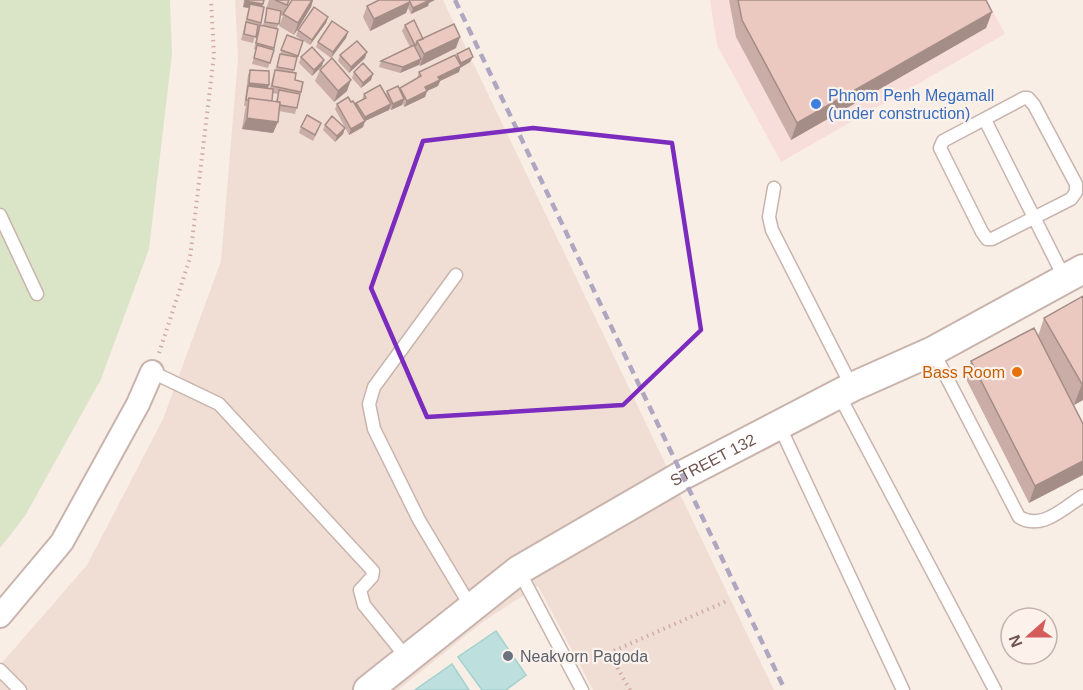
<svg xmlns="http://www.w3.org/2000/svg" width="1083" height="690" font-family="Helvetica,sans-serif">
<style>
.residential{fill:#f0ded5}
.commercial{fill:#f8dedb}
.green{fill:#d9e5c6}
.water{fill:#bde0de;stroke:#a4d1ce;stroke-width:1.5}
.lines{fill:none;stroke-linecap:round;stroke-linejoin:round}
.service-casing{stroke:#c9b4ad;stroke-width:15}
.minor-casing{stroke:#c9b4ad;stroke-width:26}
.tertiary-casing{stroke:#c9b4ad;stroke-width:32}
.path{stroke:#d0aca4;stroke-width:4;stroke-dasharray:1.5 4.5;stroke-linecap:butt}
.service{stroke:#fff;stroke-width:12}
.minor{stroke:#fff;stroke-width:22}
.tertiary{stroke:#fff;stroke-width:28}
.rail{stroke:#afa6c1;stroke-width:4.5;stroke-dasharray:9 6;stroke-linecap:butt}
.wall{fill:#caada6;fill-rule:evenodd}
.shaded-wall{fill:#a48d87}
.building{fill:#ebc9c1;stroke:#a48d87;stroke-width:1.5}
.marked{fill:none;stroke:#7b2cbf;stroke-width:4.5;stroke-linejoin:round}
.shop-dot{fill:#3f7fe0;stroke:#fcf2eb;stroke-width:2}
.food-dot{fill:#e8710a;stroke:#fcf2eb;stroke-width:2}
.worship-dot{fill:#6b7280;stroke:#fcf2eb;stroke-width:2}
.labels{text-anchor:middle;stroke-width:4.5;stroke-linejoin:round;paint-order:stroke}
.shop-label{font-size:16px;fill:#366cbe;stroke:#fcf2eb;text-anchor:start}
.food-label{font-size:16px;fill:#c56008;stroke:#fcf2eb;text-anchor:end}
.street-label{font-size:16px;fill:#6f534e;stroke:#fcf2eb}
.worship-label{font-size:16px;fill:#5b616d;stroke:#fcf2eb;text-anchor:start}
</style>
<rect width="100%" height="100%" fill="#f9eee6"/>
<path class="residential" d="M235 0H443L774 690H593L538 586 484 621 398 690H0V665L87 565 163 419 221 261 238 58Z"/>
<path class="commercial" d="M710 0H987L1005 34 781 162 717 45Z"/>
<path class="green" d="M0 0H170L172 54 149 249 101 379 25 516 0 548Z"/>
<path class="water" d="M496 631 526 675 506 690H482L458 657Z
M452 664 469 690H415Z"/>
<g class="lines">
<defs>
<path id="service" d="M1024 98H1028L1034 105 1076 184V192L1071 199 992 239H987L982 232 940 148 943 141Z
M985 120 1065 279
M774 188 769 217 772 230 852 387
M0 215 37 294
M456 275 374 387 369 404 374 429 419 520 471 607
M933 351 1019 517C1042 531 1063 508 1083 496
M152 372 219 404 373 571 372 577 360 590 364 605 407 658
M839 395 995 690
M779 425 903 690
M519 571 582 690
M0 670 20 690"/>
<path id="minor" d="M0 616 62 542 138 404 152 372"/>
<g id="tertiary">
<path id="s1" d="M368 690 519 570 681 476 852 387 933 351 1083 269"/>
</g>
</defs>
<use href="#service" class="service-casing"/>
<use href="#minor" class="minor-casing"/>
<use href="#tertiary" class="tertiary-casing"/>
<path class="path" d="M159 353 190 258 214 55 211 0
M630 690 609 653 729 600"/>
<use href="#service" class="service"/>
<use href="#minor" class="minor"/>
<use href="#tertiary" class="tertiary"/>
<path class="rail" d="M455 0 785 690"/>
</g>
<path class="wall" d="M244 0H264L262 7 261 23 259 29 257 28 253 43 241 40 249 8 243 7Z
M269 0H289L285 11 292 0H313L311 7 294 35 279 26 283 16 280 15 277 29H278L274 50 268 68 252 64 256 50 254 49 258 31 260 25H263L267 10 266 9Z
M379 0 429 3 428 6 411 14 408 8 406 13 370 31 363 17 367 6Z
M729 0H986L992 12 986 28 791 140 736 37Z
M328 17 326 23 310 45 296 36 298 30Z
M405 25 423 39 456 48 420 66 419 64 400 73 379 67 381 61 410 47 402 31Z
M348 32 346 38 331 58 316 47 318 42Z
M287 35 303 41 296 59 293 73 295 80 301 92 295 114 279 111 273 133 242 129 245 110 246 106H244L246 92 248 75 250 70 268 89H270L273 75 275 70H276L278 60ZM272 93 278 94 276 102 272 101Z
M457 54 470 62 460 68 459 72 440 81 438 86 427 91 425 97 404 107 403 103 402 105 391 110 390 108 389 110 365 121 363 127 349 135 335 109 337 104 351 102 356 105V103L362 100 364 94 386 95 387 91 400 89V88L417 78 419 72 456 56Z
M340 55 365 58 349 73 338 61Z
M301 57 322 66 312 76 299 63Z
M320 70 347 91 334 102 315 81Z
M354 72 371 80 361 88 352 78Z
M325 125 345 128 343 134 335 142 323 130Z
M301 127 319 129 313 141 299 133Z
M1083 296V400L1074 405 1067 393 1083 424 1029 503 965 377 971 361 1038 336 1044 318Z"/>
<path class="shaded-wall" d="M312 0H313L311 7 294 35 298 23Z
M429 0H435L429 3 428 6 411 14 413 8Z
M245 1 263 4 261 10 250 4 249 8 243 7Z
M410 2 406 13 370 31 374 19Z
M992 12 986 28 791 140 797 123Z
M328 17 326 23 310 45 312 40Z
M348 32 346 38 331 58 333 52Z
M460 37 456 48 420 66 424 54Z
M367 52 365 58 349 73 351 67Z
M473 57 470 62 460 68 459 72 440 81 438 86 427 91 425 97 404 107 407 101 438 77 459 67 461 63Z
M421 59 419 65 400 73 403 67Z
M324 60 322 66 312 76 314 70Z
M373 74 371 80 361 88 363 83Z
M351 80 347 91 334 102 338 91Z
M249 83 269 85 267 91 248 86 247 89Z
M404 99 402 105 391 110 393 104Z
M391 104 389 110 365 121 363 127 349 135 351 129 363 122 365 117Z
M247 118 278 122 273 133 242 129Z
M345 128 343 134 335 142 337 136Z
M1083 383V400L1074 405 1082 384Z
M1083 461V475L1029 503 1035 486Z"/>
<path class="building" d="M245 0H264L263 4 245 1Z
M275 0H289L287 5Z
M292 0H312L298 23 283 14Z
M379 0H409L410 2 374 19 367 6Z
M409 0H430L413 8Z
M738 0H986L992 12 797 123 742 20Z
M250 4 264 7 261 23 247 19Z
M314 7 328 17 312 40 298 30Z
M267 8 281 11 279 24 265 22Z
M414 20 423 39 417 41 416 45H415L405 25Z
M332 21 348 32 333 52 318 42Z
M246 22 258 25 256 37 244 34Z
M454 24 460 37 424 54 417 41Z
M260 25 278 29 274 48 256 43Z
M287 35 303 41 298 56 281 50Z
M357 41 367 52 351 67 340 55Z
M257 45 274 50 270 63 254 58Z
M414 45 421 59 403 67 381 61Z
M312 47 324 60 314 70 301 57Z
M469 48 473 57 461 63 457 54Z
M280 54 297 57 294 70 277 67Z
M455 55 461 66 438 77 440 80 425 87 427 91 407 101 400 88 421 76 419 72Z
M332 58 351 80 338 91 320 70Z
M363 63 373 74 363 83 354 72Z
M250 70 269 71V85L249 83Z
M275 70 296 73 295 80 303 82 301 92 272 86Z
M380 85 391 104 365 117 356 103 366 98 364 94Z
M248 86 273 89 272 101 249 98 248 100H246Z
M398 86 404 99 393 104 387 91Z
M279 90 300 94 297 108 280 105V102H277Z
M348 97 351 102 353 101 365 121 351 129 337 104Z
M249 98 280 102 278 122 247 118Z
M307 115 321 123 315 135 301 127Z
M332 116 345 128 337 136 325 125Z
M1083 296V383L1082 384 1044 318Z
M1034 328 1083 424V461L1035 486 971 361Z"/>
<path class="marked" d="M533 128 672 143 701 330 623 405 427 417 371 288 423 141Z"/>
<circle class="shop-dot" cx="816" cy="104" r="6"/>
<circle class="food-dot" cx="1017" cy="372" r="6"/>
<circle class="worship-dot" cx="508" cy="656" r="6"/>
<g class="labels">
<g class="shop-label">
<text x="828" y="101">Phnom Penh Megamall<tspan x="828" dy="18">(under construction)</tspan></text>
</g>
<g class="food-label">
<text x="1005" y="378">Bass Room</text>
</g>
<g class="street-label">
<text dy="6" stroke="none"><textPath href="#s1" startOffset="416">STREET 132</textPath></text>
</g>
<g class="worship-label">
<text x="520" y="662">Neakvorn Pagoda</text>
</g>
</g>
<g transform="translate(1029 636) rotate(249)"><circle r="28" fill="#fcf2eb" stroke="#c4b2ac" stroke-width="1.5"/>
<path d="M0-4.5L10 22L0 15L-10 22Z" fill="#d45c5a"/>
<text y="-9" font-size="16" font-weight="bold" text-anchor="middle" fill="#6f534e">N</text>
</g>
</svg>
